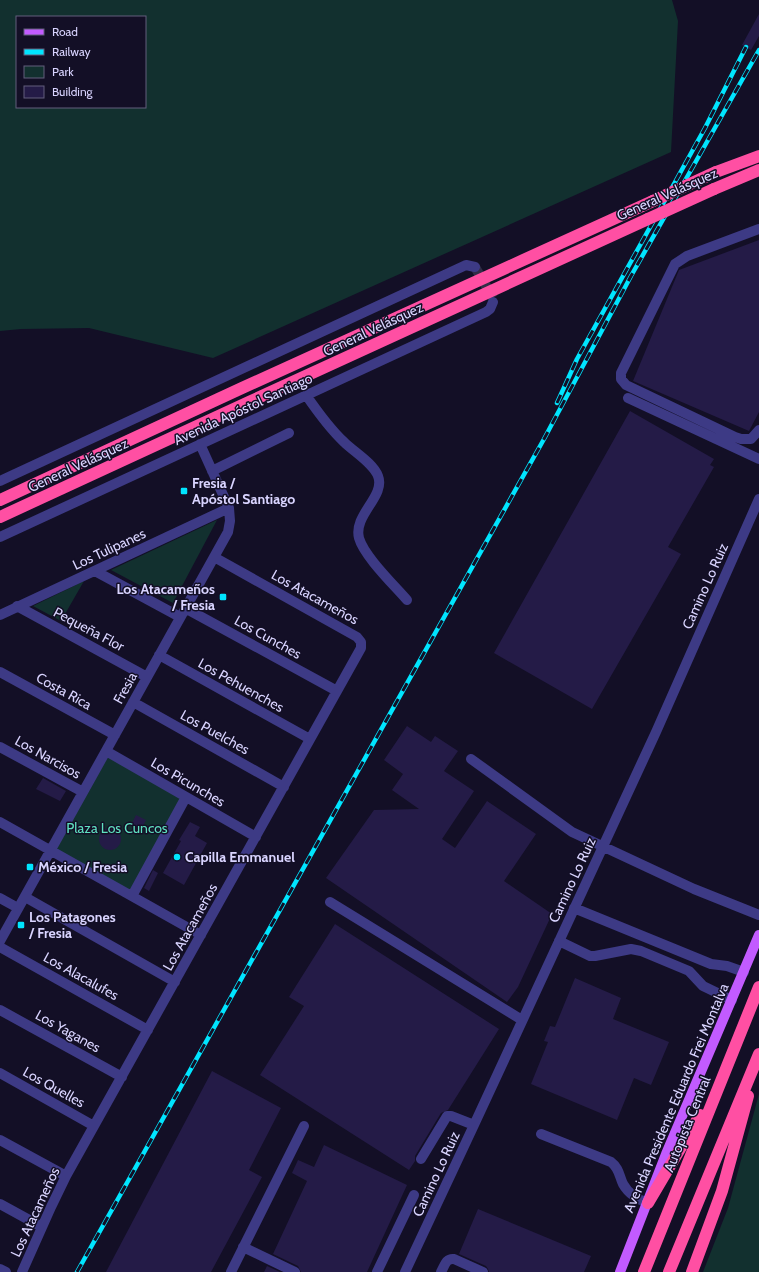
<svg xmlns="http://www.w3.org/2000/svg" width="759" height="1272" font-family="Cabin,sans-serif">
<style>
.green{fill:#12302f;fill-rule:evenodd}
.building{fill:#241b47}
.lines{fill:none;stroke-linecap:round;stroke-linejoin:round}
.minor-tunnel{stroke:#312d47;stroke-width:10;stroke-dasharray:10 5;stroke-linecap:butt}
.minor{stroke:#3d3a85;stroke-width:10}
.major{stroke:#c25bff;stroke-width:10}
.highway{stroke:#ff4fa3;stroke-width:12}
.rail-casing{stroke:#00e5ff;stroke-width:4.5}
.rail{stroke:#130f26;stroke-width:3;stroke-dasharray:9;stroke-linecap:butt}
.highway-bridge{stroke:#ff4fa3;stroke-width:12}
.poi-dot{fill:#00e5ff;stroke:#130f26;stroke-width:1.5}
.labels{text-anchor:middle;stroke-width:3;stroke-linejoin:round;paint-order:stroke}
.street-label{font-size:14px;fill:#d9d4ff;stroke:#130f26}
.poi-label{font-size:14px;font-weight:bold;fill:#d9d4ff;stroke:#130f26;text-anchor:start}
.park-label{font-size:14px;fill:#5fe0c0;stroke:#130f26}
</style>
<rect width="100%" height="100%" fill="#130f26"/>
<path class="green" d="M0 0H672L678 21 671 152 213 358 89 328 21 329 0 331ZM17 17H145V107H17Z
M217 520 173 603 111 570Z
M84 581 61 621 33 606Z
M108 756 182 798 132 893 55 849Z
M759 1094V1272H703L728 1208Z"/>
<path class="building" d="M759 14V36L751 50 742 45Z
M759 240V412L749 431 633 381 679 270Z
M630 411 714 459 710 465 714 467 668 547 681 554 592 709 494 653Z
M407 726 431 742 435 736 458 751 444 771 474 791 442 839 455 848 487 801 536 834 504 881 552 914 518 987 507 1002 326 878 374 810 419 809 392 790 403 774 384 760Z
M43 778 66 791 60 801 36 789Z
M136 815 146 820 141 830 131 825Z
M190 822 200 827 195 836 207 843 184 885 163 873 181 841 179 840Z
M99 839a11 11 0 1 1 22 0a11 11 0 1 1-22 0Z
M153 870 158 873 149 891 144 888Z
M335 924 499 1029 448 1110 441 1113 415 1156V1161L409 1170 260 1075 304 1006 289 997Z
M575 978 621 998 613 1019 669 1042 651 1085 634 1078 617 1120 531 1084 548 1042 544 1041 550 1026 555 1027Z
M212 1071 281 1108 249 1170 262 1177 211 1272H106Z
M324 1145 407 1185 367 1272H301L298 1266 273 1254 307 1181 292 1173 298 1160 314 1167Z
M478 1209 591 1256 584 1272H489L488 1269 486 1266 459 1254Z
M267 1266 280 1272H264Z"/>
<g class="lines">
<path class="minor-tunnel" d="M475 267 493 298"/>
<path class="minor" d="M759 229 687 256 675 264 621 373V379L626 385 735 437 741 439H751L759 430
M306 395C317 411 329 428 344 442 354 452 373 463 378 476 386 496 353 515 359 538 364 556 394 585 407 600
M628 398 759 459
M212 471 289 433
M0 481 466 265 475 267
M0 537 486 312 490 309 493 302
M95 571 180 617
M17 606 147 677
M185 608 337 691
M0 615 229 508
M159 655 310 739
M0 672 115 735
M133 702 284 787
M0 747 83 792
M106 751 256 837
M471 759 572 832 694 889 759 915
M0 822 201 935
M132 896 186 797
M25 897 175 982
M0 898 18 908
M330 902 522 1020
M574 908 711 964 727 966 744 972
M0 941 228 532 230 521 229 508 200 444
M559 941 590 956H595L631 949 641 951 689 971 703 986 732 1000
M0 947 148 1030
M0 1010 122 1077
M0 1073 94 1126
M541 1134 611 1162C619 1168 619 1175 623 1184 628 1193 638 1200 648 1203
M0 1140 66 1176
M421 1159 447 1116H451L474 1125
M0 1204 42 1227
M243 1247 295 1272
M0 1269 6 1272
M22 1272 51 1207 66 1176 361 648V642L357 637 214 557
M231 1272 304 1126
M377 1272 414 1195
M405 1272 474 1125 656 732 759 499
M441 1272C445 1265 446 1258 454 1259L483 1272"/>
<path class="major" d="M620 1272 666 1154 759 935"/>
<path class="highway" d="M716 172 759 156
M714 189 759 170
M0 500 242 388 653 201
M0 517 249 402 648 219
M648 1203 700 1115
M644 1272 759 987
M669 1272 759 1054
M692 1272 722 1191 748 1096"/>
<defs>
<path id="rail" d="M557 403 577 359 705 128 746 47
M77 1272 544 439 631 276 759 50"/>
</defs>
<use href="#rail" class="rail-casing"/>
<use href="#rail" class="rail"/>
<path class="highway-bridge" d="M653 201 716 172
M648 219 714 189"/>
</g>
<g class="poi-dot">
<rect x="180" y="487" width="8" height="8" rx="2"/>
<rect x="219" y="593" width="8" height="8" rx="2"/>
<circle cx="177" cy="857" r="4"/>
<rect x="26" y="863" width="8" height="8" rx="2"/>
<rect x="17" y="921" width="8" height="8" rx="2"/>
</g>
<g class="labels">
<g class="street-label">
<text transform="translate(667 194) rotate(-24)" y="5">General Velásquez</text>
<text transform="translate(373 329) rotate(-25)" y="5">General Velásquez</text>
<text transform="translate(243 409) rotate(-25)" y="5">Avenida Apóstol Santiago</text>
<text transform="translate(78 465) rotate(-25)" y="5">General Velásquez</text>
<text transform="translate(109 549) rotate(-25)" y="5">Los Tulipanes</text>
<text transform="translate(705 586) rotate(-66)" y="5">Camino Lo Ruiz</text>
<text transform="translate(315 597) rotate(29)" y="5">Los Atacameños</text>
<text transform="translate(89 629) rotate(28)" y="5">Pequeña Flor</text>
<text transform="translate(268 637) rotate(29)" y="5">Los Cunches</text>
<text transform="translate(241 685) rotate(29)" y="5">Los Pehuenches</text>
<text transform="translate(125 688) rotate(-61)" y="5">Fresia</text>
<text transform="translate(64 691) rotate(29)" y="5">Costa Rica</text>
<text transform="translate(215 732) rotate(29)" y="5">Los Puelches</text>
<text transform="translate(48 757) rotate(29)" y="5">Los Narcisos</text>
<text transform="translate(188 782) rotate(30)" y="5">Los Picunches</text>
<text transform="translate(572 880) rotate(-65)" y="5">Camino Lo Ruiz</text>
<text transform="translate(190 927) rotate(-61)" y="5">Los Atacameños</text>
<text transform="translate(81 976) rotate(29)" y="5">Los Alacalufes</text>
<text transform="translate(68 1031) rotate(29)" y="5">Los Yaganes</text>
<text transform="translate(54 1087) rotate(29)" y="5">Los Quelles</text>
<text transform="translate(676 1098) rotate(-67)" y="5">Avenida Presidente Eduardo Frei Montalva</text>
<text transform="translate(687 1124) rotate(-68)" y="5">Autopista Central</text>
<text transform="translate(436 1174) rotate(-65)" y="5">Camino Lo Ruiz</text>
<text transform="translate(35 1212) rotate(-65)" y="5">Los Atacameños</text>
</g>
<g class="poi-label">
<text x="192" y="488">Fresia /<tspan x="192" dy="16">Apóstol Santiago</tspan></text>
<text x="215" y="594" text-anchor="end">Los Atacameños<tspan x="215" dy="16">/ Fresia</tspan></text>
<text x="185" y="862">Capilla Emmanuel</text>
<text x="38" y="872">México / Fresia</text>
<text x="29" y="922">Los Patagones<tspan x="29" dy="16">/ Fresia</tspan></text>
</g>
<g class="park-label">
<text x="117" y="833">Plaza Los Cuncos</text>
</g>
</g>
<rect x="16" y="16" width="130" height="92" fill="#130f26" stroke="#625e7d"/>
<rect x="24" y="29" width="20" height="6" fill="#c25bff" stroke="#625e7d"/>
<text x="52" y="36" font-size="12" fill="#d9d4ff">Road</text>
<rect x="24" y="49" width="20" height="6" fill="#00e5ff" stroke="#625e7d"/>
<text x="52" y="56" font-size="12" fill="#d9d4ff">Railway</text>
<rect x="24" y="66" width="20" height="12" fill="#12302f" stroke="#625e7d"/>
<text x="52" y="76" font-size="12" fill="#d9d4ff">Park</text>
<rect x="24" y="86" width="20" height="12" fill="#241b47" stroke="#625e7d"/>
<text x="52" y="96" font-size="12" fill="#d9d4ff">Building</text>
</svg>
